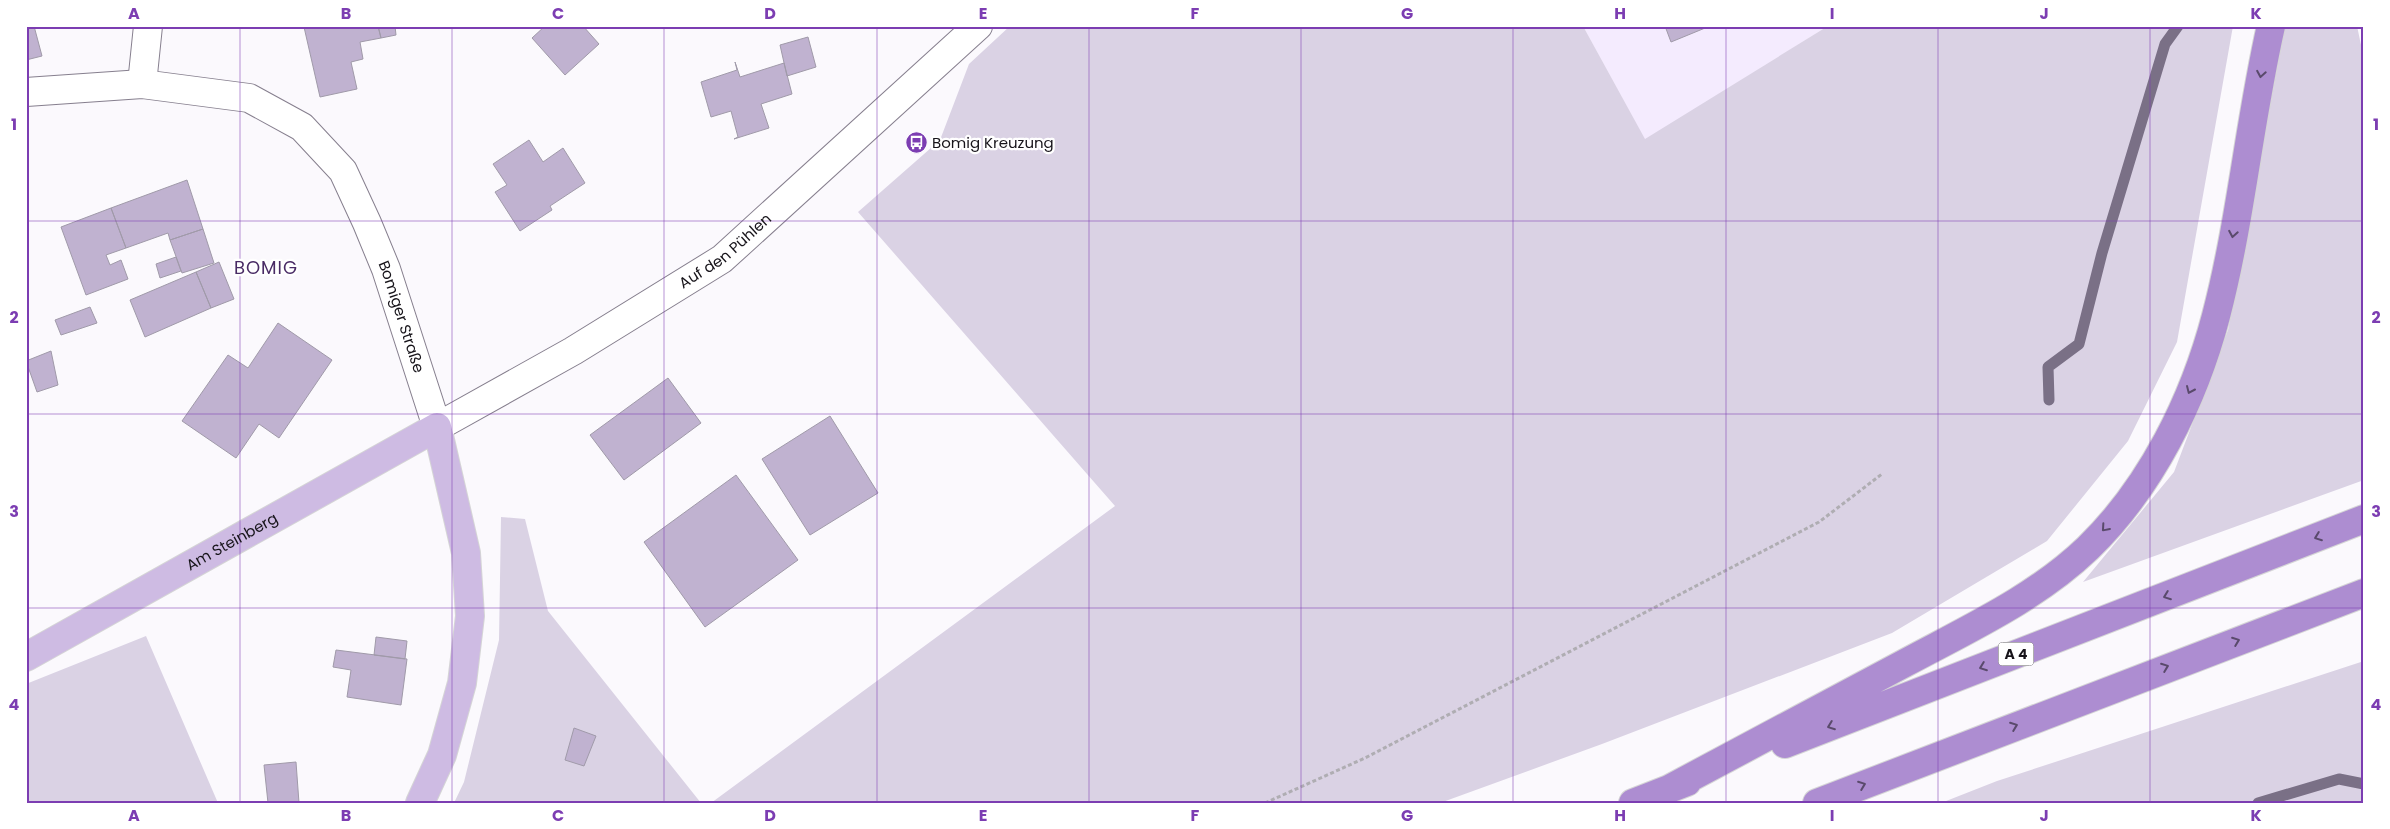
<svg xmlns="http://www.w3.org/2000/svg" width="2390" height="829" font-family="Poppins,sans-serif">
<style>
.built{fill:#f4ebfe}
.green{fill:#dad2e4}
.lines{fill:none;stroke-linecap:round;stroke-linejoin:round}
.stream{stroke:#7a7086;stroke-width:11}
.building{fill:#c0b2d0;stroke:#a09aa9}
.minor-casing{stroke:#867f8e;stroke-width:30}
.major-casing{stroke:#d5d5d6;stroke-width:30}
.highway-casing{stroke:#d5d5d6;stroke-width:30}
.path{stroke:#afadb2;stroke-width:3;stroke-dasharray:4 2.5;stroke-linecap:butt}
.minor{stroke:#fff;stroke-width:28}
.major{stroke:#cebbe3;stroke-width:28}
.highway{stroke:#ad8dd1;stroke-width:28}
.oneway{stroke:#5a4a6c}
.grid{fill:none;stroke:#7c3db2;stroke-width:1;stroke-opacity:0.55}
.labels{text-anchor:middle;stroke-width:4.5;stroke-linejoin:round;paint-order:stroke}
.shield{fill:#fff;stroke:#5d5a5f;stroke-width:1}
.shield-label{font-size:14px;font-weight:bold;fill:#17141a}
.poi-label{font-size:15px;fill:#17141a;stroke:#fff;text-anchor:start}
.street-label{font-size:15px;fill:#17141a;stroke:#fff}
.quarter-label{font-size:18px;letter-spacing:1px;fill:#492b65;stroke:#fff}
.neatline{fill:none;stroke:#7c3db2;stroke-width:2}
.grid-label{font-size:16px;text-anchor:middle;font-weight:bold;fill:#7c3db2}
</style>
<rect width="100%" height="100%" fill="#fbf9fd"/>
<path class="built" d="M1583 26H1828L1645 140Z"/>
<path class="green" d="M1010 26H1583L1645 139 1828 26H2233L2177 342 2128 441 2047 541 1892 633 1602 744 1440 803H711L1115 506 858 212 940 140 969 64Z
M2285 26H2357L2364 59V480L2083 582 2174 472 2228 330Z
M501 517 525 519 548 611 701 803H454L464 782 499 640Z
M146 636 218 803H26V684Z
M2364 661V803H1941L1997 781Z"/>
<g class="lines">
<path class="stream" d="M2049 400 2048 367 2079 344 2102 253 2165 44 2178 26
M2258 803 2339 779 2364 784"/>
</g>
<path class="building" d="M26 26H34L42 56 26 60Z
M302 26H378L381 38 360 42 363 59 351 62 357 89 320 97 304 27Z
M378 26H395L396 35 381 38Z
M545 26H583L599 44 565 75 532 38Z
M1665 26H1710L1671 42Z
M808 37 816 67 787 76 780 45Z
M735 62 740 77 784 63 792 94 761 104 769 128 734 139 738 137 731 111 711 117 701 82 737 70Z
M529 140 543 162 563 148 585 183 550 206 552 210 520 231 495 192 507 185 493 164Z
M187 180 203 229 170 240 168 233 126 248 111 208Z
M111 208 126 248 106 255 110 265 121 260 128 279 86 295 61 227Z
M203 229 214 263 182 273 170 240Z
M176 257 181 271 160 278 156 264Z
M219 262 234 299 211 308 196 272Z
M196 272 211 308 145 337 130 300Z
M90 307 97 323 61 335 55 320Z
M278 323 332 360 279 438 259 424 236 458 182 421 228 355 248 368Z
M51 351 58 385 37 392 26 361Z
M668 378 701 423 624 480 590 435Z
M830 416 878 493 810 535 762 459Z
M736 475 798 560 705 627 644 542Z
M376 637 407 641 405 659 374 655Z
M336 650 407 659 401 705 347 697 351 670 333 667Z
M574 728 596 736 584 766 565 760Z
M296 762 299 803H268L264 765Z"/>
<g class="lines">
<defs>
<g id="minor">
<path d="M142 84 148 26"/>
<path id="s1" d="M26 92 142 84 249 98 302 127 343 171 367 223 386 269 437 427 573 351 722 259 978 26"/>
</g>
<g id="major">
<path id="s2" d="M26 657 437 427 466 553 470 616 462 683 442 755 420 803"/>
</g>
<path id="highway" d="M1785 744 2364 519
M1669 789C1748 747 1827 705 1905 663 1968 629 2036 598 2088 548 2151 487 2194 400 2216 316 2241 221 2249 122 2271 26
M1633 803 1687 782
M1817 803 2364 593"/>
</defs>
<use href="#minor" class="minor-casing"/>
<use href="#major" class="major-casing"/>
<use href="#highway" class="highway-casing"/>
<path class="path" d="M1265 803 1365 758 1819 522 1882 474"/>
<use href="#minor" class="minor"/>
<use href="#major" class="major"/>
<use href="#highway" class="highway"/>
</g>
<defs><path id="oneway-chevron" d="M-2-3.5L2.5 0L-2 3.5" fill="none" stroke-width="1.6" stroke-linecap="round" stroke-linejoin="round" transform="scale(1.25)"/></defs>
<g class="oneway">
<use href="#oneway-chevron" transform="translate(2261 74) rotate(100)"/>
<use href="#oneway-chevron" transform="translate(2233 234) rotate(100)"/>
<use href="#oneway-chevron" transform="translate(2190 390) rotate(114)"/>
<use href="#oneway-chevron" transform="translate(2105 528) rotate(131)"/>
<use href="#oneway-chevron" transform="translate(2318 537) rotate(159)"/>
<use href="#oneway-chevron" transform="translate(2167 596) rotate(159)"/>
<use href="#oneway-chevron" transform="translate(2236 641) rotate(-21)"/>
<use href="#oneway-chevron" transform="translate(1983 667) rotate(159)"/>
<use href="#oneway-chevron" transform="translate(2165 667) rotate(-21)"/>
<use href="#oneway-chevron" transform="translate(1831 726) rotate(159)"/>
<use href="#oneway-chevron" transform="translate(2014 726) rotate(-21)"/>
<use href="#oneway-chevron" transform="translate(1862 785) rotate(-21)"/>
</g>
<path class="grid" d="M240 26V803M452 26V803M664 26V803M877 26V803M1089 26V803M1301 26V803M1513 26V803M1726 26V803M1938 26V803M2150 26V803M26 221H2364M26 414H2364M26 608H2364"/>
<defs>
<symbol id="bus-disc" viewBox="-11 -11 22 22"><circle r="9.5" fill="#7c3db2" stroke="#fff"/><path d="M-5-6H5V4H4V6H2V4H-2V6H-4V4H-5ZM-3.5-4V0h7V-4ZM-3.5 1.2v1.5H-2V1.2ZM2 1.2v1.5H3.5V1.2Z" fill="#fff"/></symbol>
</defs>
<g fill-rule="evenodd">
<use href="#bus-disc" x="904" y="130" width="25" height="25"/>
</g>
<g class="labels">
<rect class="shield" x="1998.5" y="642.5" width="35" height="23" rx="4"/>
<g class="shield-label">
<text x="2016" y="659">A 4</text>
</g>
<g class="poi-label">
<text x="932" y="148">Bomig Kreuzung</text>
</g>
<g class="street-label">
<text dy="5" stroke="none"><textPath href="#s1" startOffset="956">Auf den Pühlen</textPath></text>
<text dy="5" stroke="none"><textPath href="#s1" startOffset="502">Bomiger Straße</textPath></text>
<text dy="5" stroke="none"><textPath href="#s2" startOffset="236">Am Steinberg</textPath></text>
</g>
<g class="quarter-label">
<text x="266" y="274">BOMIG</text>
</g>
</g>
<rect width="2390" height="829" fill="none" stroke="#ffffff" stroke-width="55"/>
<rect x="28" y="28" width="2334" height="774" class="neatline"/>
<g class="grid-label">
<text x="134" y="19">A</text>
<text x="346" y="19">B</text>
<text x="558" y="19">C</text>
<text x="770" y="19">D</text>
<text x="983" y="19">E</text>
<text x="1195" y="19">F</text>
<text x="1407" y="19">G</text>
<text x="1620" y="19">H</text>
<text x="1832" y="19">I</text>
<text x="2044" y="19">J</text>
<text x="2256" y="19">K</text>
<text x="14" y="130">1</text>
<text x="2376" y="130">1</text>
<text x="14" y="323">2</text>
<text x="2376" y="323">2</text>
<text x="14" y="517">3</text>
<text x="2376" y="517">3</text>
<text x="14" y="710">4</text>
<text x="2376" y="710">4</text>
<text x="134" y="821">A</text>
<text x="346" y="821">B</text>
<text x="558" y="821">C</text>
<text x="770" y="821">D</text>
<text x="983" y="821">E</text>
<text x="1195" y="821">F</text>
<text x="1407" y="821">G</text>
<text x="1620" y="821">H</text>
<text x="1832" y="821">I</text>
<text x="2044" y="821">J</text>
<text x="2256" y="821">K</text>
</g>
</svg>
